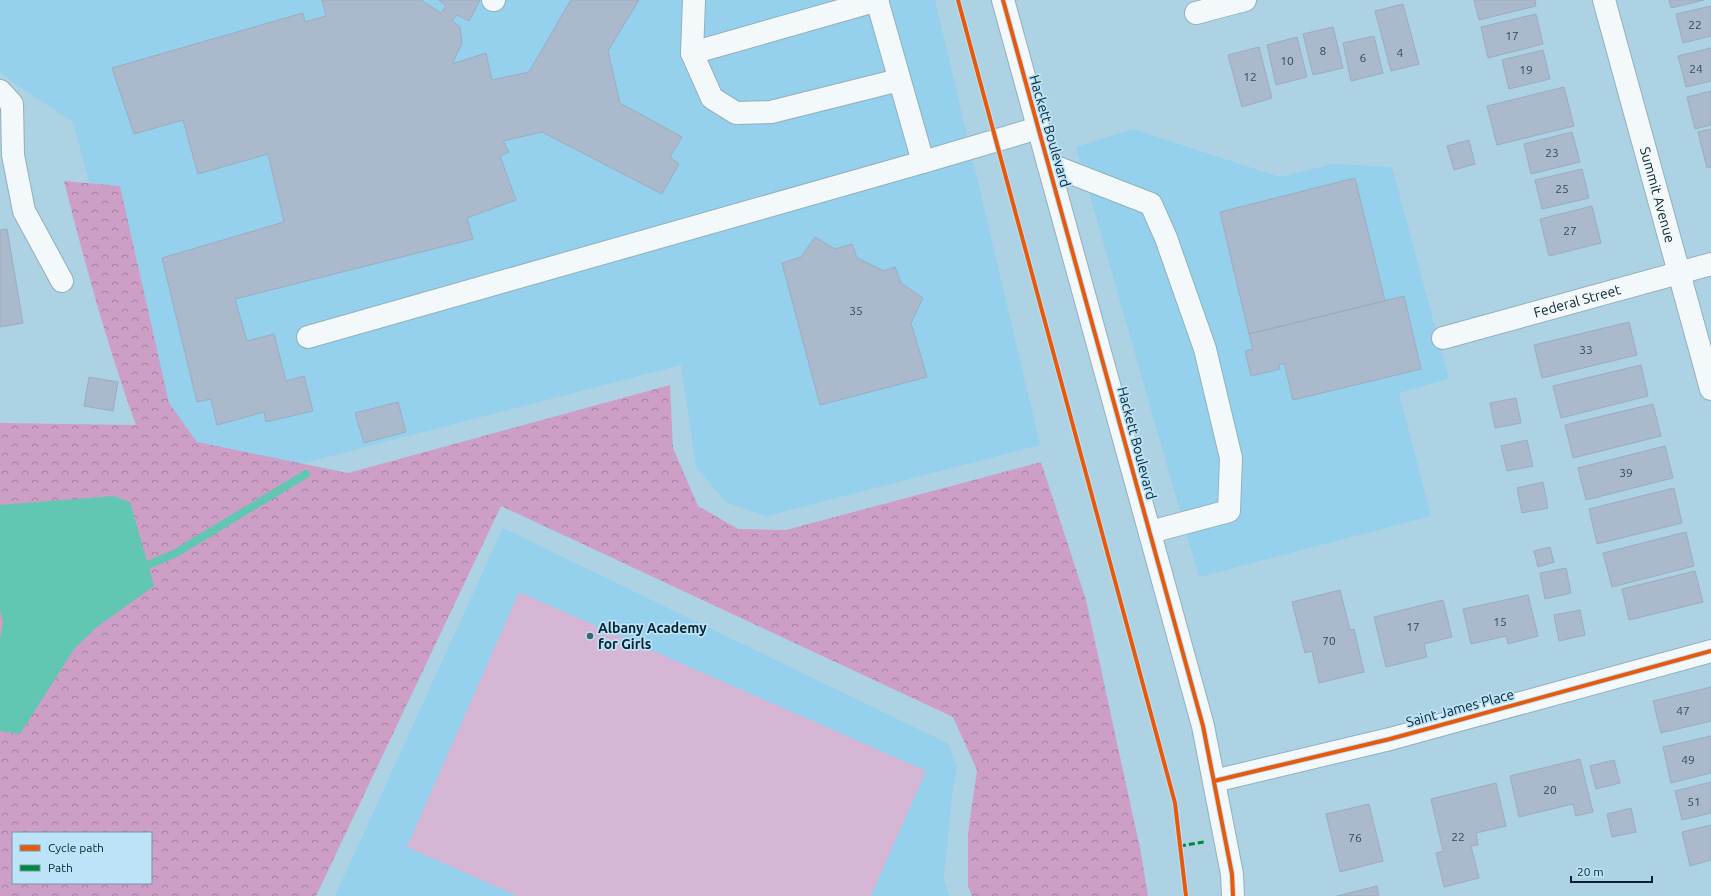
<svg xmlns="http://www.w3.org/2000/svg" width="1711" height="896" font-family="Ubuntu,sans-serif">
<style>
.built{fill:#95d0ed}
.grass{fill:#d6b6d5}
.forest{fill:url(#forest-crowns);fill-rule:evenodd}
.water{fill:#61c6b2}
.lines{fill:none;stroke-linecap:round;stroke-linejoin:round}
.stream{stroke:#61c6b2;stroke-width:8}
.building{fill:#aab9cc;stroke:#9cacbe}
.minor-casing{stroke:#92b0bd;stroke-width:24}
.minor{stroke:#f3f8fb;stroke-width:22}
.quiet{stroke:#00873e;stroke-width:3;stroke-dasharray:6 3;stroke-linecap:butt}
.cycleway-casing{stroke:#bce3f7;stroke-width:6}
.cycleway{stroke:#e8590c;stroke-width:4}
.poi-dot{fill:#41616f;stroke:#bce3f7;stroke-width:1.5}
.labels{text-anchor:middle;stroke-width:3.5;stroke-linejoin:round;paint-order:stroke}
.number-label{font-size:12px;fill:#304957}
.street-label{font-size:14px;fill:#072430;stroke:#bce3f7}
.poi-label{font-size:14px;font-weight:bold;fill:#072430;stroke:#bce3f7;text-anchor:start}
</style>
<defs>
<pattern id="forest-crowns" width="20" height="18" patternUnits="userSpaceOnUse"><rect width="20" height="18" fill="#cd9fc7"/><path d="M2 6a3 3 0 1 1 6 0M12 15a3 3 0 1 1 6 0" fill="none" stroke="#a481a2"/></pattern>
</defs>
<rect width="100%" height="100%" fill="#add2e4"/>
<path class="built" d="M0 0H935L1040 445 767 516 727 503 696 467 681 365 173 497 73 122 5 77 0 71Z
M1133 129 1280 177 1333 164 1392 167 1449 379 1399 393 1431 516 1199 577 1076 147Z
M503 528 949 744 957 768 952 795 944 878 949 896H335Z"/>
<path class="grass" d="M519 592 926 771 871 896H518L407 847Z"/>
<path class="forest" d="M64 181 120 186 169 403 197 442 348 473 670 385 673 448 698 506 738 529 786 530 1041 462 1086 600 1141 853 1148 896H972L968 886V833L977 770 953 717 501 506 316 896H0V423L136 425C107 345 85 264 64 181ZM13 833H151V883H13Z"/>
<path class="water" d="M113 496 130 502 154 586 97 627 74 649 20 734 0 731V640L3 620 0 611V505Z"/>
<g class="lines">
<path class="stream" d="M148 565 176 553 306 474"/>
</g>
<path class="building" d="M322 0H421L441 13 446 6 439 0H480L469 21 457 15 452 21 460 27 462 43 452 64 486 53 492 80 529 72 571 0H639L608 51 620 103 682 137 670 157 679 164 662 194 542 132 503 141 509 152 500 156 516 200 467 218 473 239 235 299 247 341 274 334 286 381 304 376 313 411 266 422 264 412 217 425 211 399 197 402 162 258 284 222 268 154 198 174 183 120 134 134 112 68 303 13 305 22 326 16Z
M1474 0H1535L1536 6 1479 20Z
M1669 0H1704L1671 8Z
M1403 4 1419 64 1391 71 1375 11Z
M1711 6V36L1683 43 1676 14Z
M1536 14 1543 44 1488 58 1481 27Z
M1333 27 1343 68 1313 75 1303 34Z
M1374 36 1383 73 1351 81 1343 43Z
M1297 37 1307 77 1276 85 1267 45Z
M1259 47 1272 98 1242 107 1228 55Z
M1711 48V81L1686 87 1678 56Z
M1543 50 1550 79 1509 89 1502 60Z
M1564 87 1574 126 1497 145 1487 106Z
M1711 91V125L1695 129 1687 97Z
M1711 129V167L1707 168 1698 132Z
M1572 132 1580 162 1531 174 1524 144Z
M1469 140 1475 164 1454 170 1447 146Z
M1582 169 1589 198 1542 209 1535 180Z
M1355 178 1385 301 1249 334 1220 212Z
M1592 206 1601 243 1549 256 1540 219Z
M7 229 23 323 0 327V230Z
M815 237 835 249 852 244 857 258 884 271 895 267 901 283 923 298 911 323 927 377 820 405 782 263 801 257Z
M1404 296 1421 369 1293 400 1284 363 1279 365 1280 369 1251 376 1245 351 1253 349 1249 334Z
M1629 322 1637 355 1542 378 1534 345Z
M1641 365 1648 396 1561 418 1553 386Z
M89 377 118 382 113 411 84 406Z
M1516 398 1521 423 1495 428 1490 403Z
M398 402 406 432 364 443 355 413Z
M1653 404 1661 436 1573 458 1565 425Z
M1527 440 1533 466 1507 471 1501 446Z
M1665 446 1673 478 1586 500 1578 468Z
M1543 482 1548 508 1522 513 1517 488Z
M1674 488 1682 523 1597 544 1589 509Z
M1686 532 1694 566 1612 587 1603 553Z
M1550 547 1554 562 1538 567 1534 551Z
M1566 568 1571 593 1545 599 1540 573Z
M1695 571 1703 602 1629 620 1622 589Z
M1340 590 1350 630 1354 629 1364 672 1319 683 1312 651 1305 653 1292 602Z
M1528 595 1538 636 1508 644 1506 636 1471 644 1463 609Z
M1443 600 1452 637 1424 644 1427 657 1386 667 1374 617Z
M1580 610 1585 635 1559 641 1554 615Z
M1711 687V721L1661 733 1653 701Z
M1711 736V773L1671 783 1663 747Z
M1580 759 1593 812 1576 816 1573 804 1519 817 1510 776Z
M1614 760 1620 783 1596 789 1590 766Z
M1711 782V813L1682 820 1675 791Z
M1496 783 1506 826 1476 833 1478 845 1471 846 1479 878 1444 887 1436 853 1443 851 1431 799Z
M1369 804 1383 861 1340 872 1326 814Z
M1631 808 1636 832 1612 837 1607 814Z
M1711 825V860L1690 866 1682 832Z
M1377 886 1379 896H1337Z"/>
<g class="lines">
<defs>
<g id="minor">
<path d="M493 0H494"/>
<path d="M694 0 692 53 712 98 736 113 771 112 899 80"/>
<path d="M877 0 923 162"/>
<path d="M1003 0 1203 726 1232 874 1233 896"/>
<path id="s1" d="M1604 0 1711 389"/>
<path d="M1196 13 1245 0"/>
<path d="M692 53 878 0"/>
<path d="M0 91 12 104 13 155 24 211 62 281"/>
<path d="M1048 164 1151 204 1166 238 1205 349 1231 458 1229 511 1150 532"/>
<path d="M308 337 923 162 1038 128"/>
<path id="s2" d="M1443 338 1711 264"/>
<path d="M1214 781 1390 739 1711 651"/>
</g>
</defs>
<use href="#minor" class="minor-casing"/>
<use href="#minor" class="minor"/>
<path class="quiet" d="M1180 846 1204 842"/>
<defs>
<path id="cycleway" d="M958 0 1175 803 1186 896
M1003 0 1203 726 1232 874 1233 896
M1214 781 1390 739 1711 651"/>
</defs>
<use href="#cycleway" class="cycleway-casing"/>
<use href="#cycleway" class="cycleway"/>
</g>
<circle class="poi-dot" cx="590" cy="636" r="4"/>
<g class="labels">
<g class="number-label">
<text x="1695" y="29">22</text>
<text x="1512" y="40">17</text>
<text x="1323" y="55">8</text>
<text x="1400" y="57">4</text>
<text x="1363" y="62">6</text>
<text x="1287" y="65">10</text>
<text x="1696" y="73">24</text>
<text x="1526" y="74">19</text>
<text x="1250" y="81">12</text>
<text x="1552" y="157">23</text>
<text x="1562" y="193">25</text>
<text x="1570" y="235">27</text>
<text x="856" y="315">35</text>
<text x="1586" y="354">33</text>
<text x="1626" y="477">39</text>
<text x="1500" y="626">15</text>
<text x="1413" y="631">17</text>
<text x="1329" y="645">70</text>
<text x="1683" y="715">47</text>
<text x="1688" y="764">49</text>
<text x="1550" y="794">20</text>
<text x="1694" y="806">51</text>
<text x="1458" y="841">22</text>
<text x="1355" y="842">76</text>
</g>
<g class="street-label">
<text transform="translate(1050 131) rotate(74)" y="5">Hackett Boulevard</text>
<text dy="5" stroke="none"><textPath href="#s1" startOffset="202">Summit Avenue</textPath></text>
<text dy="5" stroke="none"><textPath href="#s2" startOffset="139">Federal Street</textPath></text>
<text transform="translate(1137 443) rotate(75)" y="5">Hackett Boulevard</text>
<text transform="translate(1460 708) rotate(-15)" y="5">Saint James Place</text>
</g>
<g class="poi-label">
<text x="598" y="633">Albany Academy<tspan x="598" dy="16">for Girls</tspan></text>
</g>
</g>
<rect x="12" y="832" width="140" height="52" fill="#bce3f7" stroke="#7497a7"/>
<rect x="20" y="845" width="20" height="6" fill="#e8590c" stroke="#7497a7"/>
<text x="48" y="852" font-size="12" fill="#072430">Cycle path</text>
<rect x="20" y="865" width="20" height="6" fill="#00873e" stroke="#7497a7"/>
<text x="48" y="872" font-size="12" fill="#072430">Path</text>
<path d="M1571 876v6h81v-6" fill="none" stroke="#072430" stroke-width="2"/>
<text x="1577" y="876" font-size="12" fill="#072430" stroke="#bce3f7" stroke-width="3" paint-order="stroke">20 m</text>
</svg>
